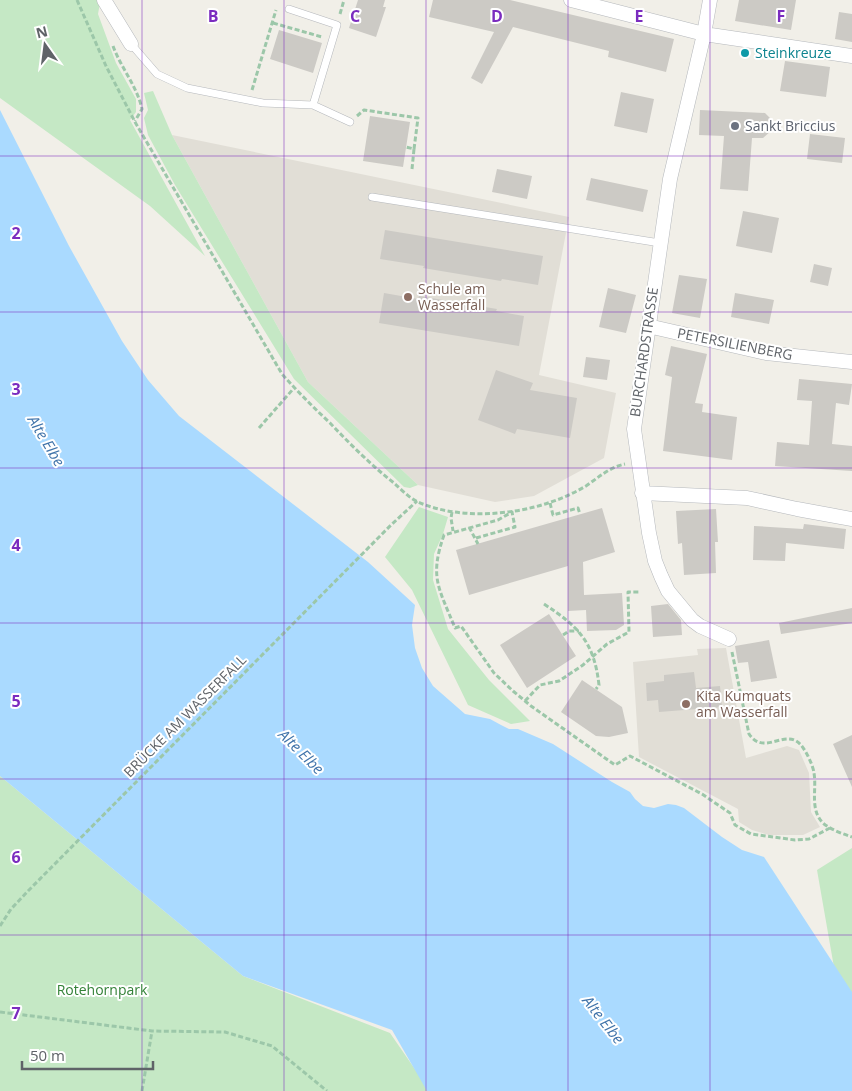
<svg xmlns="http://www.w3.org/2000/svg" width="852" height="1091" font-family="'Open Sans',sans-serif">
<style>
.education{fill:#e1ded6}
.green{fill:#c5e8c5}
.water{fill:#aadaff}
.building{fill:#cccac5}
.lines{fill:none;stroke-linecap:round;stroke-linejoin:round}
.lane-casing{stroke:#b5b8bc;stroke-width:8}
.street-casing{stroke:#b5b8bc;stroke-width:15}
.path{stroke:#9cc7a9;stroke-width:3;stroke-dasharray:5 2.5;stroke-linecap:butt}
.lane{stroke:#fff;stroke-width:7}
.street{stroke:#fff;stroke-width:14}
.grid{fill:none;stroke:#7b2cbf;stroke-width:1;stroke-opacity:0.55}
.culture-dot{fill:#0f9aa8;stroke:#fff;stroke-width:2}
.worship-dot{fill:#6b7280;stroke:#fff;stroke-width:2}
.education-dot{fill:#8d6e63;stroke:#fff;stroke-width:2}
.labels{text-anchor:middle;stroke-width:4;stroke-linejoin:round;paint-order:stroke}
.culture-label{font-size:14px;fill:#0d838f;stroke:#fff;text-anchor:start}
.worship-label{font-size:14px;fill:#5b616d;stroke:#fff;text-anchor:start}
.education-label{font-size:14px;fill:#785e54;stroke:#fff;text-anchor:start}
.street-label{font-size:14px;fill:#5f6368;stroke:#fff}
.park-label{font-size:14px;fill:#348238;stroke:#fff}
.water-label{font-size:15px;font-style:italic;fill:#4174aa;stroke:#fff}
.grid-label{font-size:16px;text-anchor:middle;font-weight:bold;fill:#7b2cbf;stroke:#fff;stroke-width:4;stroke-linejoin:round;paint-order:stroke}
</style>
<rect width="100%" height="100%" fill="#f1efe8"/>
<path class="education" d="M172 135 569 217 539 375 616 393 604 458 534 496 495 502 418 485 308 382Z
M726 648 746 758 787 746 799 750 809 773 811 812 820 827 803 835H769L752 830 739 822 738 809 639 757 633 662 698 655 697 649Z"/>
<path class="green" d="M0 0H99L100 3 98 14 116 63 136 99V112L130 120 205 256 150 206 0 98Z
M153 91 172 135 308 382 418 485 410 488 404 487 294 379 175 185 148 135 144 118 148 110 144 93Z
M419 507 448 517 443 534 434 554 433 580 448 629 489 680 530 721 511 724 468 705 412 590 385 557Z
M0 776 243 976 390 1033 430 1091H0Z
M852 848V1036L839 996 817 870Z"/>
<path class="water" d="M0 110 69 246 122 341 148 380 179 416 368 562 415 605 412 625 415 648 422 668 433 686 465 714 490 719 501 725 509 729H518L553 744 612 782 630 792 635 799 643 806 654 808 668 804 676 805 684 808 722 837 742 850 764 857 852 992V1091H427L392 1030 243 976 0 776Z"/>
<path class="building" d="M358 0H385L383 7H386L376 37 349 28Z
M433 0H510L674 39 666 72 608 57 609 51 513 27 482 84 471 78 494 32 429 17Z
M739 0H796L791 30 735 21Z
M839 12 852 14V42L835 39Z
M279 30 322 43 313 73 270 59Z
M785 61 830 67 826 97 780 91Z
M621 92 654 99 647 133 614 126Z
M700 110 765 113 772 120 771 131 763 138H752L748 191 720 189 724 136 699 135Z
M370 116 410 122 403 167 363 161Z
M810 134 845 138 842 163 807 159Z
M497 169 532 176 527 199 492 192Z
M591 178 648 190 643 212 586 200Z
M743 211 779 218 772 253 736 246Z
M385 230 543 256 538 285 502 279 501 281 423 268 424 266 380 259Z
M814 264 832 268 828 286 810 282Z
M679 275 707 279 700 318 672 313Z
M608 288 636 295 626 333 599 327Z
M384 293 418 299 419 296 497 309 496 311 524 316 519 346 379 323Z
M735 293 774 300 769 324 731 317Z
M671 346 707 354 695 403 703 404 702 412 737 417 732 460 663 451 672 377 665 375Z
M586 357 610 360 607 380 583 377Z
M496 370 533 383 530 390 577 398 570 438 517 429 515 434 478 420Z
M799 379 852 384 849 405 836 403 832 444 852 446V471L775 466 777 442 809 445 812 401 797 400Z
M602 508 615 552 583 562 584 595 622 593 624 625 616 630 587 631 586 610 568 611V566L469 595 456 550Z
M716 509 718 542H715L716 573 684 575 682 543 678 544 676 511Z
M804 524 846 529 844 549 786 543 785 561 753 560 754 526 803 529Z
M668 604 681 620 682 635 653 637 651 606Z
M852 608V623L781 634 779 623Z
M549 614 576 656 527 688 500 645Z
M769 640 777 678 751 682 748 662 738 663 735 646Z
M694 672 696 688 720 686 722 707 659 712 658 700 647 701 646 683 664 681V675Z
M582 680 622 707 628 733 609 737 596 736 561 712Z
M852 735V787L833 744Z"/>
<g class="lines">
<defs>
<path id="lane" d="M289 9 337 25 313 105
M131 44 157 74 187 88 263 103 313 105 350 122
M372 197 660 243"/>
<path id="street" d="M104 0 131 44
M571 0 704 34 852 56
M710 0 704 34 670 179 634 429 649 533 655 561 661 576 668 591 692 620 700 626 729 639
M648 326 766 353 852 362
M642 493 747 498 797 509 852 519"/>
</defs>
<use href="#lane" class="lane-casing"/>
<use href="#street" class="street-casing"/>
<path class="path" d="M77 0 106 66 135 122 282 374C297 391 313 407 330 423 350 444 371 465 394 483 401 489 409 498 418 502 456 519 509 516 548 503 561 499 574 493 586 486 599 477 610 467 625 464
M340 14 344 0
M273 23 322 37
M113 46C121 68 137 86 142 109L135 121
M252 90 276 10
M357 116 364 110 418 118 414 149 406 147
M412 169 414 149
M259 428 294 388
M550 503 553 515 578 508 580 514
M452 512 451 518 453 531
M469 527 478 544
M476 538 515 527 512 512 498 520 444 535C429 578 439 588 455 628L461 626 494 673 513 691 531 706 615 765 630 756 702 794 730 813 735 825 751 834 795 840 809 839 830 828
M544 604C579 627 594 642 599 685L596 689
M563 635 569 631H579
M732 652 749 734C765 757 785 727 801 745 806 751 813 765 814 773 817 790 809 810 824 824 832 830 843 834 852 837
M525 701 540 685 559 681 583 665 607 644 629 632 628 592H640
M0 926 11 909 28 891 391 525 417 501
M0 1012 152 1031 225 1032 272 1046 327 1091
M142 1091 152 1031"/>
<use href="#lane" class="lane"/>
<use href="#street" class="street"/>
</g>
<path class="grid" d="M142 0V1091M284 0V1091M426 0V1091M568 0V1091M710 0V1091M0 156H852M0 312H852M0 468H852M0 623H852M0 779H852M0 935H852"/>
<circle class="culture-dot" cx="745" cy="53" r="5"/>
<circle class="worship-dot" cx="735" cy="126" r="5"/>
<g class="education-dot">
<circle cx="408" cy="297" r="5"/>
<circle cx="686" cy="704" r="5"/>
</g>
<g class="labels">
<g class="culture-label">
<text x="755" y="58">Steinkreuze</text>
</g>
<g class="worship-label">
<text x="745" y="131">Sankt Briccius</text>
</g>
<g class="education-label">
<text x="418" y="294">Schule am<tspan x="418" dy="16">Wasserfall</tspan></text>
<text x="696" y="701">Kita Kumquats<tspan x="696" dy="16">am Wasserfall</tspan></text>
</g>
<g class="street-label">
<text transform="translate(735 344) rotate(11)" y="5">PETERSILIENBERG</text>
<text transform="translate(644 352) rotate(-82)" y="5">BURCHARDSTRASSE</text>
<text transform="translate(185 716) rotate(-45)" y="5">BRÜCKE AM WASSERFALL</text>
</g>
<g class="park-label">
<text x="102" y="995">Rotehornpark</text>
</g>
<g class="water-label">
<text transform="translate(46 441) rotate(59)" y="5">Alte Elbe</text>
<text transform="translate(301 752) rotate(45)" y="5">Alte Elbe</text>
<text transform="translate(603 1020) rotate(52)" y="5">Alte Elbe</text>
</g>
</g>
<g class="grid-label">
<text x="213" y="22">B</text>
<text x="355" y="22">C</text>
<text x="497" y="22">D</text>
<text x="639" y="22">E</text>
<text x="781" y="22">F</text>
<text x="16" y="239">2</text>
<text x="16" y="395">3</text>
<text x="16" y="551">4</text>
<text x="16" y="707">5</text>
<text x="16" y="863">6</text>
<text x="16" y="1019">7</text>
</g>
<g transform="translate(45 45) rotate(346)" stroke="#ffffff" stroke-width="4" paint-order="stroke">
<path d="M0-4L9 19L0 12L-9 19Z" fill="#5f6368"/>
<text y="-8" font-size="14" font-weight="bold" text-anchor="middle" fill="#5f6368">N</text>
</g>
<path d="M22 1061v8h131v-8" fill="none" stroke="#5f6368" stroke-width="2.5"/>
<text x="30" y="1061" font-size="15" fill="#5f6368" stroke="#ffffff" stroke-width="4" paint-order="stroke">50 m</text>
</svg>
